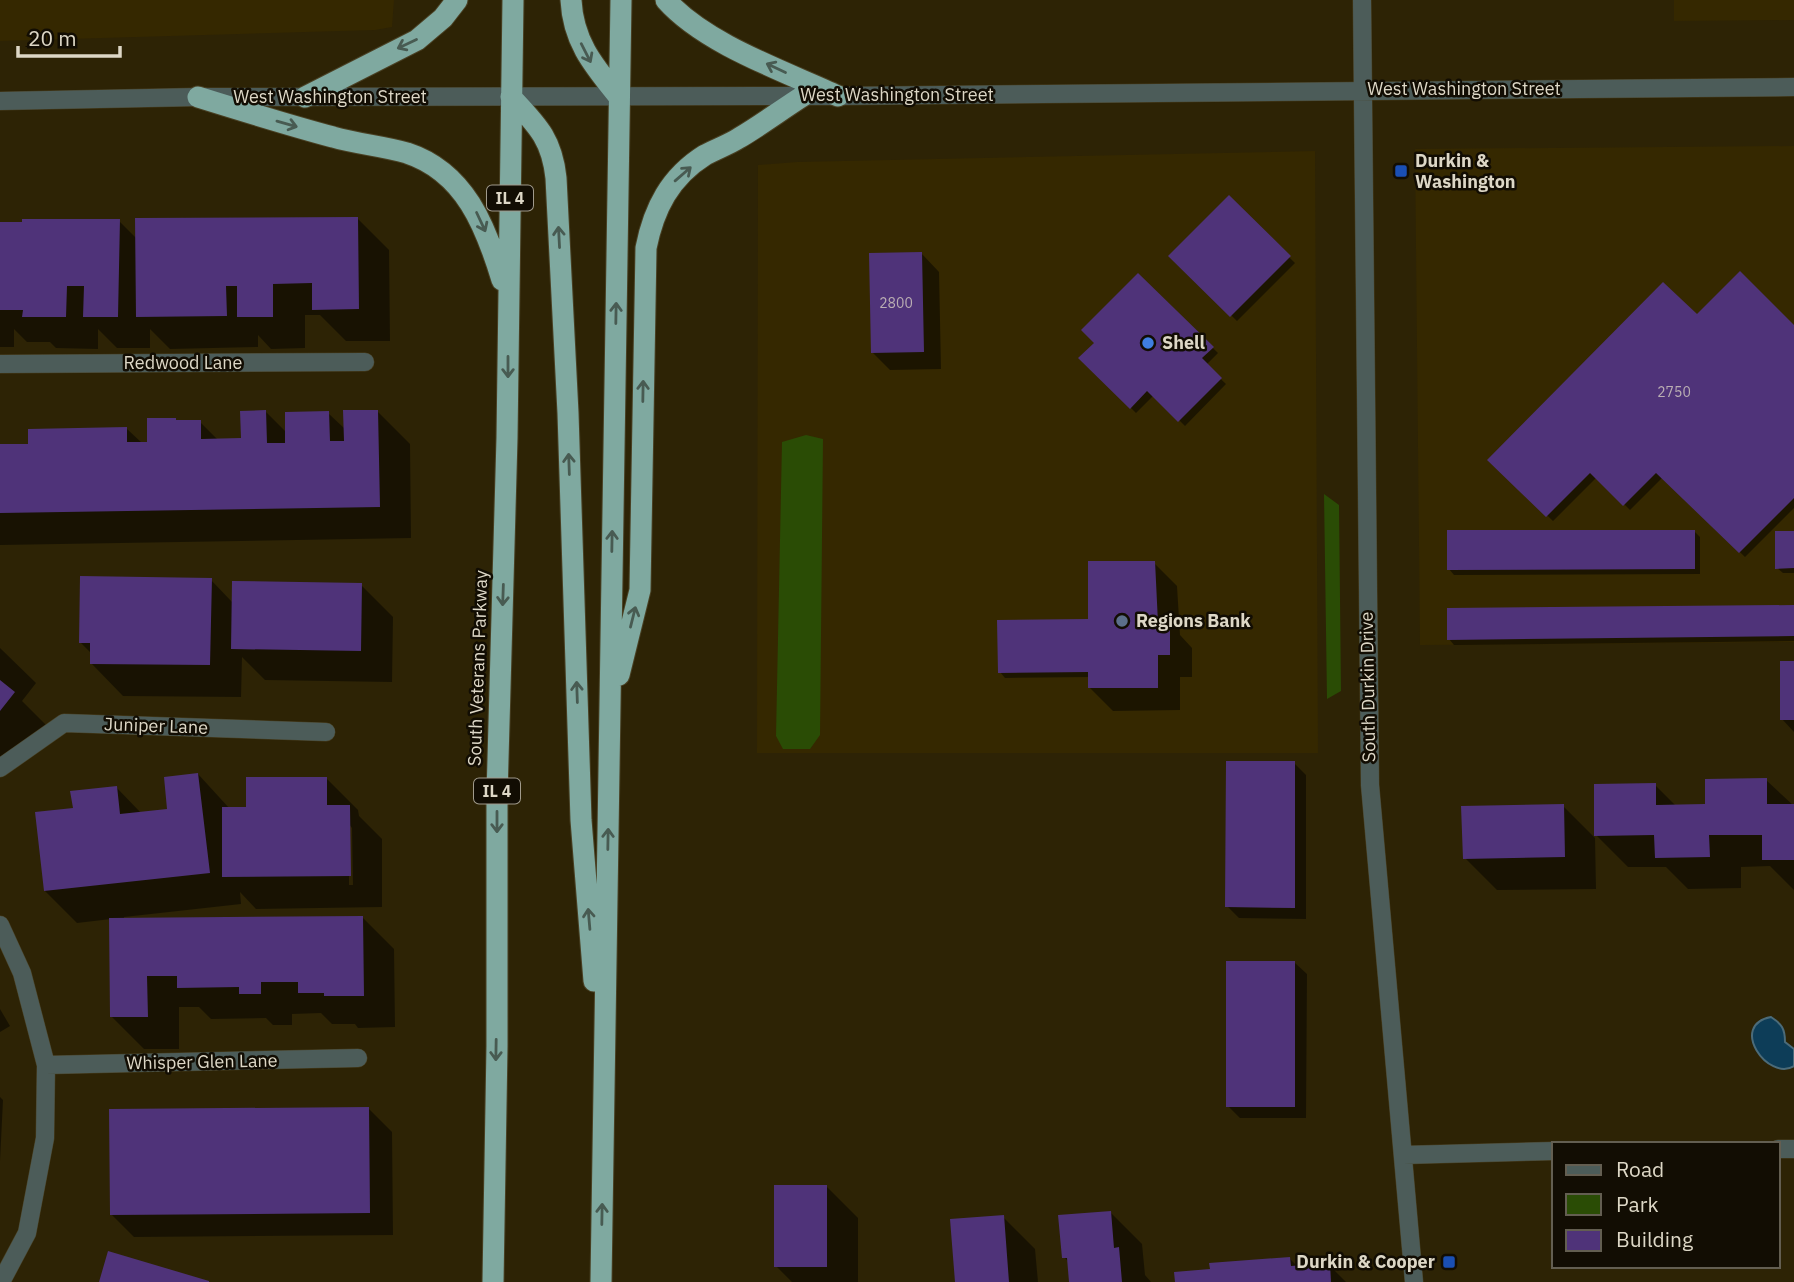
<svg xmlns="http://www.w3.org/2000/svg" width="1794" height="1282" font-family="'IBM Plex Sans',sans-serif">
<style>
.built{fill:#352800}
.green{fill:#2a4c05}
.water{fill:#0d3d58;stroke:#4b6b79;stroke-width:2}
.shadow{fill:#0007;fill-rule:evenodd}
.building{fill:#4f3379}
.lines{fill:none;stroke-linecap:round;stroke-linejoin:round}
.minor-casing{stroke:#494024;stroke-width:19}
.highway-casing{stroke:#494024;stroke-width:23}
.minor{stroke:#4c5c59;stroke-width:18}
.highway{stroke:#7fa9a0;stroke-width:21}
.oneway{stroke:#485b52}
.transit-dot{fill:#1a4fb4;stroke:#120d03;stroke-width:2.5}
.shop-dot{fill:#3f7fe0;stroke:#120d03;stroke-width:2.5}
.service-dot{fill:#5c6f8a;stroke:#120d03;stroke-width:2.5}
.labels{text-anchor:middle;stroke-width:5;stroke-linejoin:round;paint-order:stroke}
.number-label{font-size:14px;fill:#baaeb3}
.shield{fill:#120d03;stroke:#a09a8c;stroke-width:2}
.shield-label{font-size:16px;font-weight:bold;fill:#ddd7c6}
.street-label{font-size:18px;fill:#ddd7c6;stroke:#120d03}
.poi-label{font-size:18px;font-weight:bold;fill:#ddd7c6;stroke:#120d03;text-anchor:start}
</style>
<rect width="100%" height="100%" fill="#2d2305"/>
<path class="built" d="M0 0H394L392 27 375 30 0 41Z
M1674 0H1794V20L1674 21Z
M1794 146V642L1420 645 1415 149Z
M1315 151 1318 753H757L758 165 797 162Z"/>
<path class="green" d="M806 435 823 439 820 735 810 749H783L776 736 782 442Z
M1324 494 1339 505 1341 691 1327 699Z"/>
<path class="water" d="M1771 1017C1782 1024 1785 1029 1785 1042L1794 1049V1066C1768 1082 1728 1025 1771 1017Z"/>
<path class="shadow" d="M1229 198 1295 263 1237 321 1171 256Z
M357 218 389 250 390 341H346L320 315H305V348L271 349 258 335V347L170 349 150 329V348H117L98 329V349L56 348 50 342H27L14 329V347H0V224L119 221 137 239Z
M922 254 939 272 941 369 890 370 872 352Z
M1138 275 1218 353 1206 365 1226 384 1185 426 1154 395 1136 413 1081 358 1097 343Z
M1697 317 1794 327V508L1745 557 1663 477 1630 510 1597 477 1553 521 1490 460Z
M266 412 287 433 328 413 345 429 378 412 410 444 411 538 0 545V446H30L127 429 142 443H149L200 422 218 440H243Z
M1694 531 1700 537V574L1454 575 1449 569Z
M1794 532V573H1783L1777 568Z
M1154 563 1177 586 1180 635 1192 648V677H1180V710L1113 711 1090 688V677L1005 678 1000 672 1090 621Z
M211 580 233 603 361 585 393 617 392 682 265 680 242 657 241 697 123 696 91 663V653L81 643Z
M1794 606V641L1454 645 1449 639Z
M0 648 36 683 22 701 46 725 13 766 0 756Z
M1794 663V732L1782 719Z
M1294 763 1306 775V919L1239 918 1227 906Z
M198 774 230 809H248L326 778 358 810 359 816 382 839V907L256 909 240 892 241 904 124 917V920L362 917 394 949 395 1027 358 1028 355 1024H332L321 1013 292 1014V1025H273L266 1018 211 1019 199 1007H179V1049H144L112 1017 111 919 77 923 45 891 74 809 116 787 142 814 169 811ZM349 824 352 828 353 885H349Z
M1766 780 1794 806V890L1770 866 1741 867V888L1688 889 1666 867H1628L1596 835 1655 785 1677 807 1707 806Z
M1563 806 1595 838 1596 889 1497 890 1465 858Z
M1295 963 1307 974 1306 1118H1240L1228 1106Z
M0 1009 10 1026 0 1032Z
M0 1097 3 1100 0 1161Z
M369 1109 392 1132 393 1235 134 1237 111 1214Z
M826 1186 858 1218V1282H792L776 1266Z
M1110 1212 1142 1244 1145 1275 1151 1282H1070L1069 1262 1064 1257Z
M1003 1217 1035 1249 1038 1282H956Z
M1290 1259 1298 1267 1329 1265 1346 1282H1176L1211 1271Z"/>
<path class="building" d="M1229 195 1291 256 1230 317 1168 256Z
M358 217 359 309 312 310V283L273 284V317H237V286H226L227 316 136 317 135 218Z
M22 219H120L118 317H83L84 286H67L66 317H22L23 310H0V222H22Z
M922 252 924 352 871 353 869 253Z
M1740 271 1794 325V498L1739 553 1656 473 1623 506 1590 473 1546 517 1487 460 1663 282 1697 314Z
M1138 273 1214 347 1202 358 1222 378 1178 422 1147 391 1130 409 1078 358 1094 343 1081 330Z
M266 410 267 443H285V412L329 411 330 441H344L343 410H378L380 507 0 513V444H28V429L127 427V442H147V418H176V420H201V439L241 438 240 411Z
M1447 530H1695V569L1447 570Z
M1775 531H1794V568L1775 569Z
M1088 561H1155L1158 623H1170V655H1158V688H1088V672L998 673 997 620 1088 619Z
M80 576 212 578 210 665 90 664V643H79Z
M232 581 362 583 361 651 231 649Z
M1794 605V636L1447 640V608Z
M1780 661H1794V720H1780Z
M0 680 15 692 0 711Z
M1226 761H1295V908L1225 907Z
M198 773 210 873 44 891 35 812 73 808 70 791 117 786 120 814 167 809 164 777Z
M246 777H327V805H350L351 876 222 877V807H246Z
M1767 778V804H1794V860H1762V835H1709L1710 857 1655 858 1654 835 1594 836V784L1656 783V805L1705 804V779Z
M1564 804 1565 857 1463 859 1461 806Z
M363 916 364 996H324V993H298V982H261V994H239V987L177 988V976H147L148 1017H110L109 918Z
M1226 961H1295V1107H1226Z
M369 1107 370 1213 110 1215 109 1109Z
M774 1185H827V1267H774Z
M1111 1211 1114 1248 1119 1247 1122 1282H1069L1067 1258H1062L1058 1215Z
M1004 1215 1009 1282H955L950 1219Z
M108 1251 209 1281V1282H99Z
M1290 1257 1291 1266 1330 1263 1331 1282H1175L1174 1272 1210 1269 1209 1263Z"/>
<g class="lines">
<defs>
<path id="minor" d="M1362 0 1370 785 1414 1282
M0 101 198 97 838 96 1794 87
M0 364 365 362
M0 768 64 723 326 732
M0 925 22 973 46 1065 45 1138 27 1233 1 1282
M46 1065 358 1058
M1778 1149H1794
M1403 1155 1554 1151"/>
<path id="highway" d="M571 0C573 42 594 66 619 97
M666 0C705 44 784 71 838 96
M198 97C243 111 288 125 333 137 357 144 383 146 407 153 465 172 486 227 502 280
M305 97 417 40 443 18 457 0
M511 97C537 125 552 139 556 178L568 413 581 820 594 981
M619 675 640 590 646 248C654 208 670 177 705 155 716 149 728 145 739 138 761 125 781 110 803 96
M493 1282 497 1046V795L507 438 513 0
M601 1282 621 0"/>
</defs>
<use href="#minor" class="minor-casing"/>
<use href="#highway" class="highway-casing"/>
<use href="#minor" class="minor"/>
<use href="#highway" class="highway"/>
</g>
<defs><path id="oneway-shaft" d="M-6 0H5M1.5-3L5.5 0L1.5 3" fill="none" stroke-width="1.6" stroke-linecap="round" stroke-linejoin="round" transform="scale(1.75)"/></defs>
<g class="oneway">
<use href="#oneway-shaft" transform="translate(407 44) rotate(155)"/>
<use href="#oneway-shaft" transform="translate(586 53) rotate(63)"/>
<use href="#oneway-shaft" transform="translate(776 68) rotate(-155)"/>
<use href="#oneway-shaft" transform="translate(287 124) rotate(16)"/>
<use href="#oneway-shaft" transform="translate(683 174) rotate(-41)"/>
<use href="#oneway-shaft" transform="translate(481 222) rotate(65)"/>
<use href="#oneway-shaft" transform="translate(559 237) rotate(-93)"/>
<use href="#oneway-shaft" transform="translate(616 313) rotate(-89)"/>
<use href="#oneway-shaft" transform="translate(508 367) rotate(90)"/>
<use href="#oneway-shaft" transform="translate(643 391) rotate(-89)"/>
<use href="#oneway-shaft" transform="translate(569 464) rotate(-92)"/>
<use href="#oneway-shaft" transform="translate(612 541) rotate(-89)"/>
<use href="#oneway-shaft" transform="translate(503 595) rotate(92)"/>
<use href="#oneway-shaft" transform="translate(633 617) rotate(-76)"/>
<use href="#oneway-shaft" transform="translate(577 692) rotate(-92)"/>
<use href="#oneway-shaft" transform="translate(497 822) rotate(90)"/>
<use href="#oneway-shaft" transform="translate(608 839) rotate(-89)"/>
<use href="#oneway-shaft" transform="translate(589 919) rotate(-95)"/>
<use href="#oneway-shaft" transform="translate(496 1050) rotate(91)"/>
<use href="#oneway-shaft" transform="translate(602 1214) rotate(-89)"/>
</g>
<g class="transit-dot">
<rect x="1394" y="164" width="14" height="14" rx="3.5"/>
<rect x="1442" y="1255" width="14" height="14" rx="3.5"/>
</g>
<circle class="shop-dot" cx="1148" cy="343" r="7"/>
<circle class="service-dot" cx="1122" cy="621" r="7"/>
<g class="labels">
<g class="number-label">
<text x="896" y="308">2800</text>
<text x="1674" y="397">2750</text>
</g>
<g class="shield">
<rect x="487" y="185.5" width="46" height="25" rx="5"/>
<rect x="474" y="778.5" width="46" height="25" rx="5"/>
</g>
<g class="shield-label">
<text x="510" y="204">IL 4</text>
<text x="497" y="797">IL 4</text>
</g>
<g class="street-label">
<text x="1464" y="95">West Washington Street</text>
<text x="897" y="101">West Washington Street</text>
<text x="330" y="103">West Washington Street</text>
<text x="183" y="369">Redwood Lane</text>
<text transform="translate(478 668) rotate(-88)" y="6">South Veterans Parkway</text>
<text transform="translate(1368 687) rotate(-91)" y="6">South Durkin Drive</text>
<text transform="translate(156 726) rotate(2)" y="6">Juniper Lane</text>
<text transform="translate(202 1062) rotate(-1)" y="6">Whisper Glen Lane</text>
</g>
<g class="poi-label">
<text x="1415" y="167">Durkin &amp;<tspan x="1415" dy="21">Washington</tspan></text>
<text x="1162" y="349">Shell</text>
<text x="1136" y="627">Regions Bank</text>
<text x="1435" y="1268" text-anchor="end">Durkin &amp; Cooper</text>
</g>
</g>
<rect x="1552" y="1142" width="228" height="126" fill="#120d03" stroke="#635e51" stroke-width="2"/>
<rect x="1566" y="1165" width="35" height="10" fill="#4c5c59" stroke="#635e51" stroke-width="2"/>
<text x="1616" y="1177" font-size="21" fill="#ddd7c6">Road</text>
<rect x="1566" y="1194" width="35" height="21" fill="#2a4c05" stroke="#635e51" stroke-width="2"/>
<text x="1616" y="1212" font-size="21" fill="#ddd7c6">Park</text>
<rect x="1566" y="1230" width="35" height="21" fill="#4f3379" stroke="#635e51" stroke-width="2"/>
<text x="1616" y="1247" font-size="21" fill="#ddd7c6">Building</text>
<path d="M18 46v10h102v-10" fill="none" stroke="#ddd7c6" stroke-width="3.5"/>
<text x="28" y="46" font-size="21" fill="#ddd7c6" stroke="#120d03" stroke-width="5" paint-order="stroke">20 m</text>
</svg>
